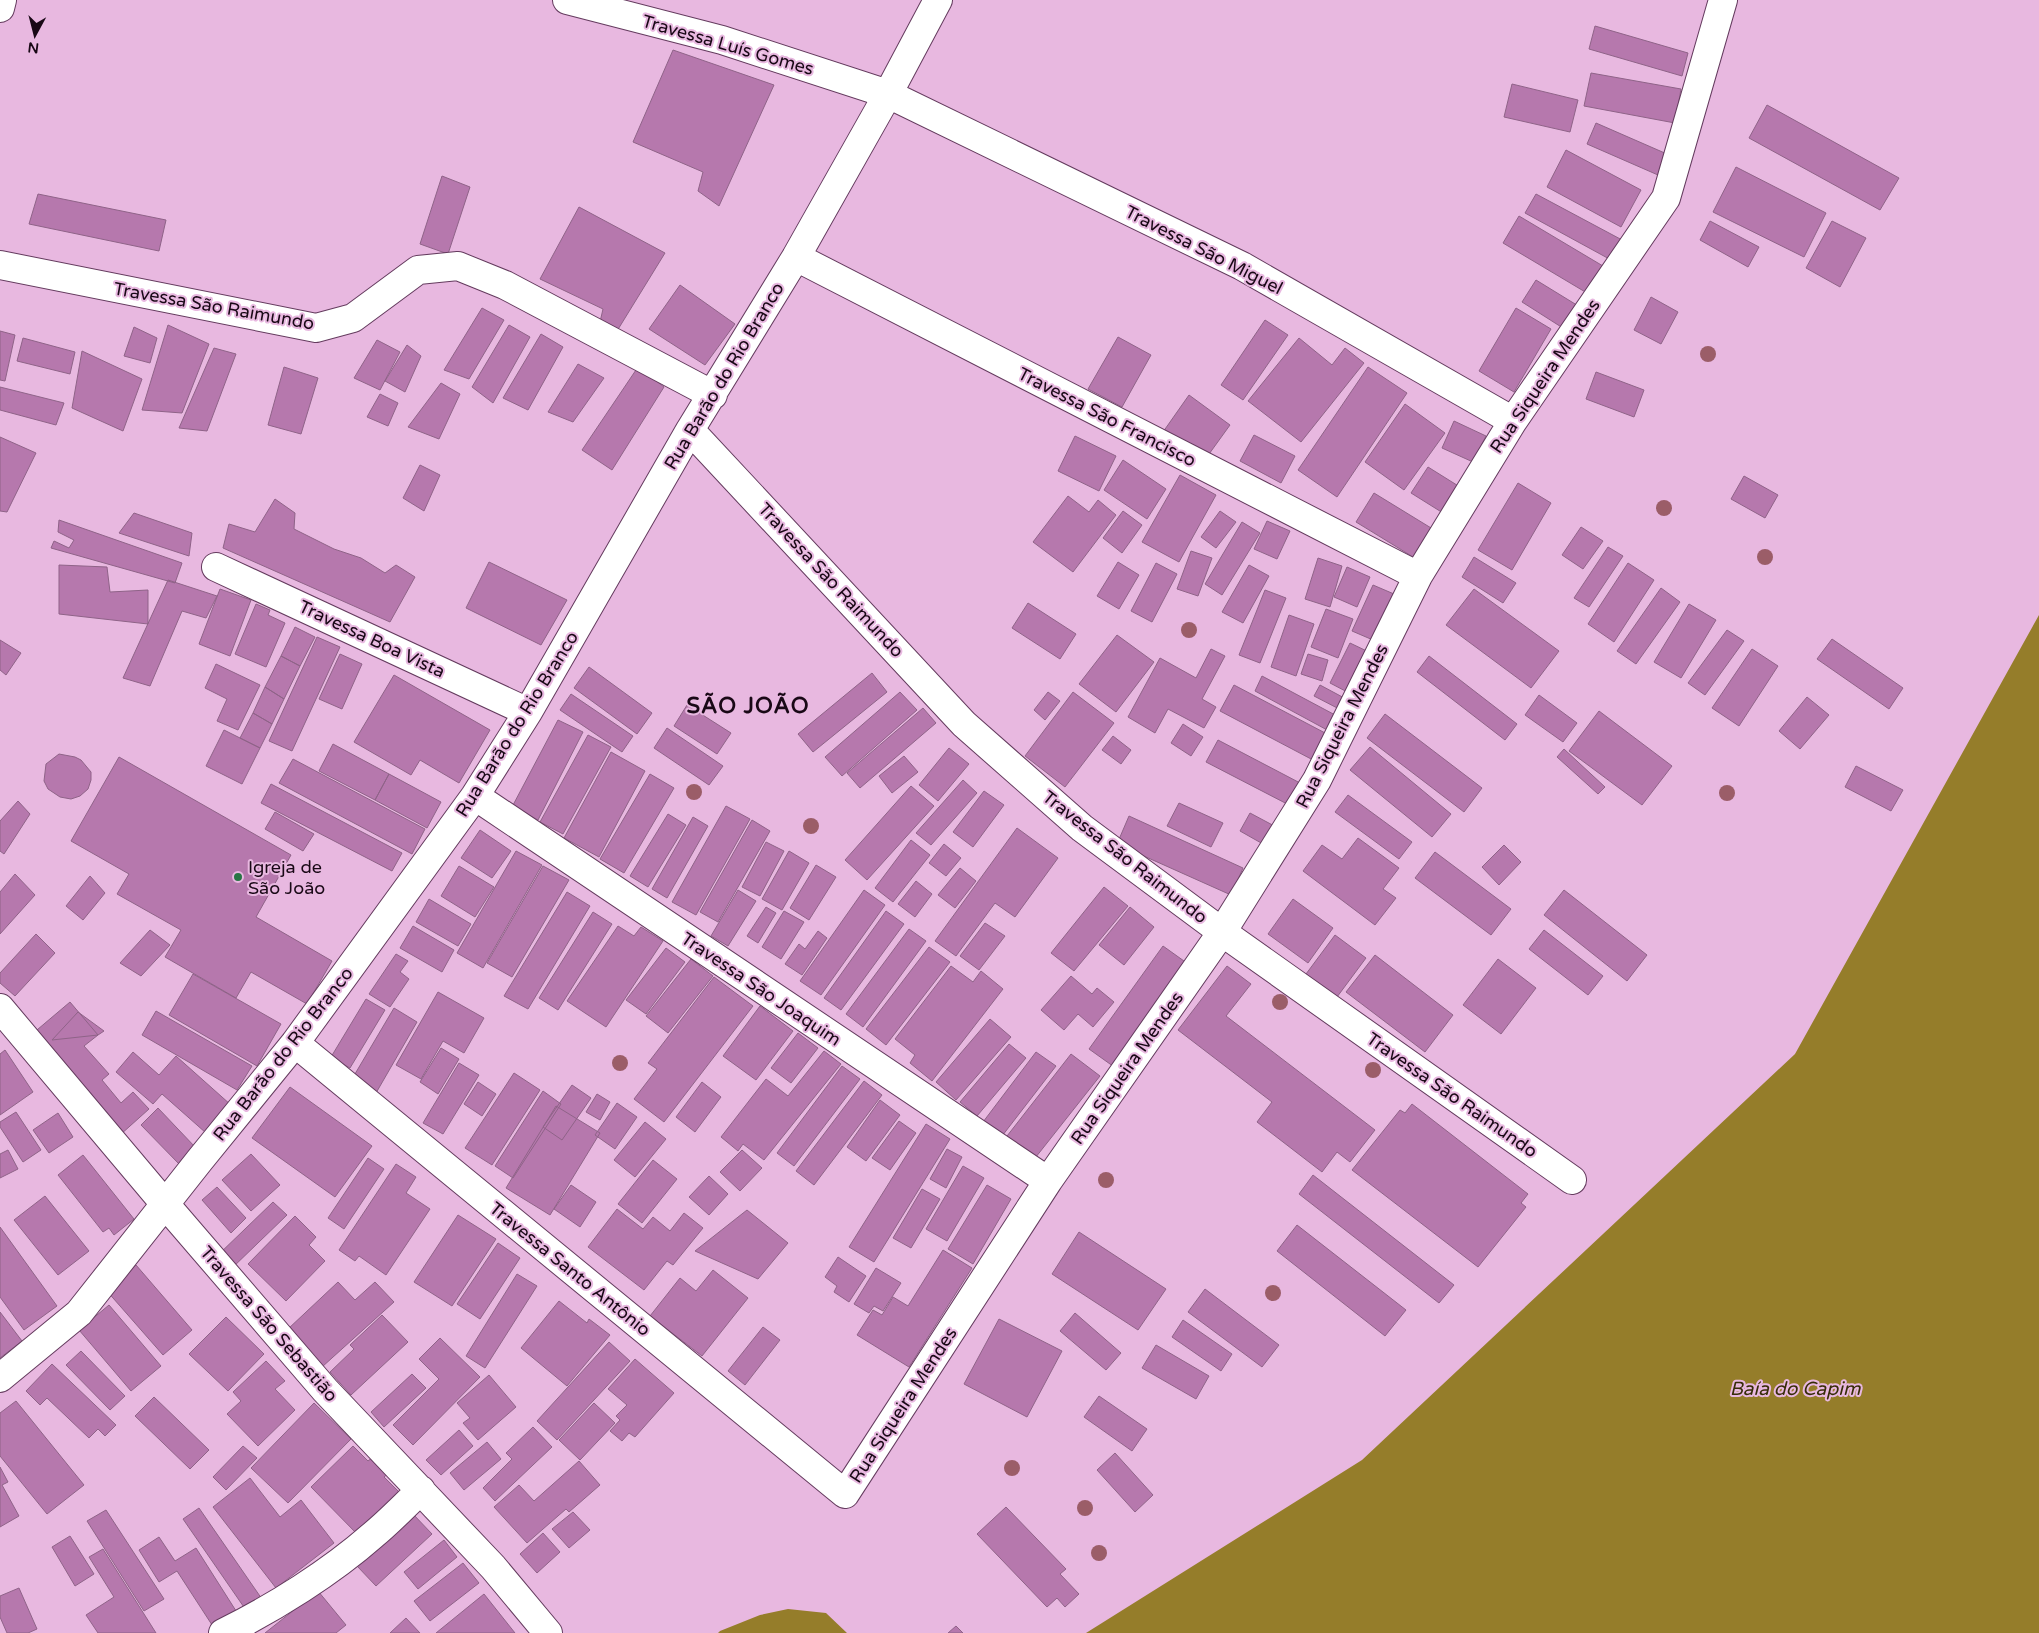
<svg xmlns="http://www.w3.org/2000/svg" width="2039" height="1633" font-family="'Varela Round',sans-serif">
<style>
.water{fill:#957d2a}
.building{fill:#b678ad;stroke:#8f6388}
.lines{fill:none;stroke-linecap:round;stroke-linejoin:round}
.minor-casing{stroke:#643b5e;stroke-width:30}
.minor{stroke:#fff;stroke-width:28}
.tree{fill:#9b5d68}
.poi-dot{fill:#287544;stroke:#e8b8e0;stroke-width:2}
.labels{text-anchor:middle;stroke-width:4;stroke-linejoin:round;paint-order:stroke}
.street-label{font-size:18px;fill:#190816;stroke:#e8b8e0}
.poi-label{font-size:18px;fill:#190816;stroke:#e8b8e0;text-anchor:start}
.water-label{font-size:19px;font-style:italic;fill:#362c07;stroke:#e8b8e0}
.district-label{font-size:22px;font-weight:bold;letter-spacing:1px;fill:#190816;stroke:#e8b8e0}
</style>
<rect width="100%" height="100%" fill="#e8b8e0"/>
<path class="water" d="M2039 615V1633H1086L1362 1460 1795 1054Z
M788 1609 826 1613 847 1633H718L720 1631 760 1615Z"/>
<path class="building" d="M1595 26 1688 53 1682 76 1589 49Z
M673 50 774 85 719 206 698 191 703 172 633 142Z
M1591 73 1681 89 1675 123 1584 106Z
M1512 84 1578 100 1570 132 1504 117Z
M1767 105 1899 178 1880 210 1749 138Z
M1596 123 1667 154 1658 175 1587 144Z
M1566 150 1641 190 1621 227 1547 187Z
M1736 167 1826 213 1804 257 1713 212Z
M442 176 470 187 448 254 420 244Z
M38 194 166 220 159 251 29 224Z
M1536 194 1624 241 1613 261 1525 213Z
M579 207 665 253 617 331 600 322 603 309 540 279Z
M1519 216 1608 269 1592 296 1503 243Z
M1710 221 1759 247 1748 267 1700 240Z
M1832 221 1866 238 1840 287 1806 268Z
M1536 280 1580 307 1566 330 1522 302Z
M680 285 735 324 705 365 649 329Z
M1651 297 1678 312 1661 344 1634 330Z
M482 308 504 320 469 379 444 370Z
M1516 308 1551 329 1514 392 1479 371Z
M1265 320 1288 335 1243 400 1221 385Z
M168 325 209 344 182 413 142 410Z
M509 325 530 337 493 403 472 387Z
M134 327 157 338 150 363 124 356Z
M0 331 15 335 5 381 0 380Z
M541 334 563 347 528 410 503 398Z
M1118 337 1151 355 1122 407 1088 389Z
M23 338 75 352 70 374 17 361Z
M1299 338 1332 365 1345 348 1364 363 1301 442 1248 401Z
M377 340 400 352 380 390 354 378Z
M407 345 421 356 405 392 385 381Z
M214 348 236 354 207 431 179 428Z
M82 351 142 379 123 431 72 408Z
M578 364 604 378 573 422 548 412Z
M284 367 318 378 301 434 268 425Z
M638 367 664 387 612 470 582 450Z
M1368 367 1407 393 1337 497 1298 470Z
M1596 372 1644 390 1634 417 1586 399Z
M441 383 460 394 439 439 408 427Z
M0 387 64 403 56 425 0 410Z
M380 394 398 403 388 426 367 417Z
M1189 395 1230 425 1204 461 1163 432Z
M1405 404 1445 433 1404 490 1365 462Z
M1454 421 1486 436 1473 462 1442 448Z
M1254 435 1295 456 1281 483 1240 461Z
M1075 436 1116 456 1099 491 1058 471Z
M0 437 36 453 7 512 0 511Z
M1123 460 1166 489 1147 519 1104 490Z
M420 465 440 475 424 511 403 498Z
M1428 467 1460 487 1443 513 1411 493Z
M1180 475 1216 495 1179 562 1142 542Z
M1744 476 1778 495 1765 518 1731 499Z
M1518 483 1551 503 1512 570 1478 550Z
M1374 493 1436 531 1418 560 1356 522Z
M1068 496 1089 512 1098 500 1116 515 1073 572 1033 542Z
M275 499 295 513 294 529 334 549 361 558 385 573 396 565 415 577 390 622 223 548 229 524 255 532Z
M1123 511 1142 525 1122 553 1103 538Z
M1220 511 1236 522 1216 548 1201 537Z
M134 513 192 533 189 556 119 533Z
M59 520 182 563 175 583 51 548 54 541 69 548 74 540 58 532Z
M1267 521 1290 531 1277 559 1254 549Z
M1242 522 1260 533 1222 595 1205 584Z
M1581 527 1603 541 1583 569 1562 555Z
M1608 547 1623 556 1589 607 1574 598Z
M1191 551 1212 558 1198 596 1177 589Z
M1474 557 1516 583 1503 603 1462 577Z
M1318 558 1342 566 1330 607 1305 599Z
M489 562 567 600 541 645 466 608Z
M1118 562 1139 575 1119 609 1097 596Z
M1156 563 1177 574 1152 622 1131 611Z
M1628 563 1654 580 1614 642 1588 624Z
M59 565 107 567 110 592 148 590V624L59 614Z
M1249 565 1269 576 1243 623 1222 612Z
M1347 567 1370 577 1357 607 1334 597Z
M168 580 217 596 206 618 182 611 150 686 123 678Z
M1373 585 1394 594 1373 640 1352 631Z
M1661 588 1680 602 1636 664 1617 651Z
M220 589 251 600 230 656 199 644Z
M1474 589 1559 651 1531 688 1446 625Z
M1265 590 1286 598 1260 663 1239 655Z
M1028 603 1076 634 1060 659 1012 628Z
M256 604 270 610 268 615 285 623 266 667 235 654Z
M1689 604 1716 620 1681 678 1654 662Z
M1326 609 1353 619 1338 658 1311 647Z
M1289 615 1314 624 1296 676 1271 667Z
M295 627 315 637 300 666 281 656Z
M1727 630 1744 641 1705 695 1688 683Z
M1117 635 1154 662 1116 712 1079 684Z
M317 637 340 647 292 751 269 741Z
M1832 639 1903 688 1889 709 1817 659Z
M0 640 21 653 6 675 0 670Z
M1350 643 1373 654 1353 695 1330 683Z
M1211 649 1225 656 1202 699 1216 707 1204 728 1168 709 1155 733 1128 717 1160 658 1196 678Z
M1752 649 1778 666 1739 726 1712 708Z
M340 654 362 664 342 709 319 699Z
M1308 654 1328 660 1322 681 1301 674Z
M281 656 300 666 284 699 265 687Z
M1429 656 1517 724 1505 740 1417 672Z
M216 664 260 685 238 730 217 721 227 699 205 688Z
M589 667 652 713 637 734 574 688Z
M872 673 887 692 813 752 798 734Z
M394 675 490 730 459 783 420 760 411 775 354 742Z
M1262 676 1337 716 1329 731 1255 691Z
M1234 685 1327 734 1313 760 1220 711Z
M1320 685 1348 700 1343 711 1314 696Z
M265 687 284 699 272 724 253 713Z
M900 692 917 710 842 776 825 757Z
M1048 692 1060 701 1045 720 1034 710Z
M1073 692 1114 723 1065 787 1025 756Z
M571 694 633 736 622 752 560 710Z
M1539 695 1577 723 1563 742 1525 715Z
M1807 697 1829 715 1800 749 1779 731Z
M687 705 731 733 717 754 674 726Z
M923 708 936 723 860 788 847 773Z
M1599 711 1672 766 1642 805 1569 751Z
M253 713 272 724 260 748 240 738Z
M1385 714 1482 788 1464 812 1367 738Z
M558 720 583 732 538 820 512 807Z
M1183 724 1203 737 1191 756 1171 743Z
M667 728 723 766 709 785 654 748Z
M224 730 260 748 242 784 206 766Z
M588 735 611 747 563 834 540 822Z
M1113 736 1131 750 1121 764 1102 750Z
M1218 740 1302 784 1291 806 1206 762Z
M333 744 389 774 375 800 319 771Z
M1370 747 1451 814 1432 837 1350 770Z
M949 748 969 764 938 801 919 785Z
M1564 749 1605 787 1598 794 1557 757Z
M611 752 645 771 599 857 564 838Z
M59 754 75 757 81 760 91 772V780L88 789 80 796 71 799 60 797 48 789 44 781 46 764Z
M904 756 918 772 892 793 879 776Z
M119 757 291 855 256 917 332 961 307 1004 251 972 236 998 165 957 181 930 117 894 129 874 71 841Z
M293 759 425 829 412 854 279 783Z
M1856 766 1903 790 1891 811 1845 787Z
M389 774 441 802 427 828 375 800Z
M650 774 674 788 624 873 600 859Z
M963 780 977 793 931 845 916 833Z
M271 784 402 853 392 871 261 803Z
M911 786 934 806 867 880 845 860Z
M984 791 1004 805 973 847 953 832Z
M1348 795 1412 842 1399 859 1335 812Z
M18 801 30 814 4 854 0 851V821Z
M1179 803 1223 823 1211 847 1167 826Z
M726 806 750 819 696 915 672 902Z
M275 812 314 834 303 851 265 829Z
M1250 813 1280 829 1270 848 1240 831Z
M668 814 686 825 648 887 630 876Z
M1129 816 1243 868 1231 895 1117 844Z
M693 817 708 826 667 898 652 889Z
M752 820 770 831 718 922 700 912Z
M1017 828 1058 858 1015 917 995 903 956 956 935 941Z
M480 830 511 851 492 878 461 858Z
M1358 838 1399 868 1383 889 1396 898 1375 925 1303 871 1322 845 1342 859Z
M911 840 930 855 893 902 875 888Z
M766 842 784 851 760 896 742 887Z
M944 844 961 858 946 876 929 863Z
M1504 845 1521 862 1499 885 1482 867Z
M516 851 542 865 483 968 457 953Z
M789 851 809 863 782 910 762 899Z
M1435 852 1511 909 1491 935 1415 878Z
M816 865 836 877 809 920 790 908Z
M459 866 494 887 475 917 441 896Z
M543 866 569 880 512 977 487 963Z
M960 868 976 881 955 908 938 895Z
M15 874 35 895 0 934V892Z
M90 876 105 893 83 920 66 906Z
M916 881 932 894 915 917 898 904Z
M1104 887 1128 906 1074 971 1051 953Z
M738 890 756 901 728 946 711 936Z
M864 890 885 905 821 995 800 981Z
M1564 890 1647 955 1627 981 1544 915Z
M567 892 590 906 528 1009 504 996Z
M429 899 471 924 458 946 416 922Z
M1293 899 1333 928 1308 963 1268 934Z
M766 907 776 913 758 943 747 936Z
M1130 907 1154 927 1124 965 1099 945Z
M784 911 804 922 781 959 762 947Z
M886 911 904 924 841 1010 824 998Z
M593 912 612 924 558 1010 539 998Z
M985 923 1005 936 979 970 960 956Z
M413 926 454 950 442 972 400 948Z
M618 926 634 936 641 927 663 941 606 1027 567 1001Z
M909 929 926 941 863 1027 846 1014Z
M150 930 170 945 141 976 120 963Z
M1544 930 1603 976 1588 995 1529 949Z
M818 931 827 938 802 975 785 964 799 944 805 949Z
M36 934 55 953 15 996 0 983V973Z
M1335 935 1366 958 1337 997 1306 974Z
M1163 946 1191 966 1117 1069 1089 1049Z
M929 947 950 962 886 1045 866 1029Z
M666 948 685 962 646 1014 626 1000Z
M396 954 408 961 400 972 409 979 390 1007 369 994Z
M1375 955 1453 1015 1425 1052 1346 992Z
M691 959 713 976 668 1033 646 1016Z
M1498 959 1536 988 1501 1034 1463 1005Z
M951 966 973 982 981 971 1003 989 932 1081 910 1063 915 1055 895 1039Z
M1227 966 1251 984 1226 1016 1375 1130 1350 1162 1337 1152 1322 1172 1257 1122 1272 1102 1178 1030Z
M193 974 281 1024 257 1066 169 1015Z
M1071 976 1092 994 1097 988 1114 1002 1093 1027 1078 1014 1064 1030 1041 1010Z
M714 977 753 1006 664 1122 634 1099 657 1069 648 1063Z
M438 992 484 1018 464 1053 443 1041 421 1079 396 1065Z
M366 999 385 1010 350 1068 331 1057Z
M70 1002 98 1035 84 1046 109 1074 102 1080 121 1103 133 1092 149 1109 120 1135 31 1035Z
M760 1006 793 1031 756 1080 723 1056Z
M394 1008 417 1022 376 1093 352 1079Z
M156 1011 252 1066 237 1090 142 1035Z
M78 1012 104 1031 98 1035 52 1040Z
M990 1019 1011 1037 956 1100 936 1082Z
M798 1033 818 1048 791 1083 771 1068Z
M1009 1044 1026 1058 977 1116 960 1102Z
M441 1048 459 1059 438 1094 420 1082Z
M5 1050 33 1092 0 1115V1054Z
M824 1051 841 1064 764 1160 743 1144 738 1151 721 1137 766 1079 788 1096Z
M133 1052 159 1075 176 1056 231 1105 206 1133 162 1094 153 1104 116 1072Z
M1036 1052 1056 1066 999 1140 980 1126Z
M1071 1054 1100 1076 1028 1167 1000 1145Z
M459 1063 479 1075 443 1134 423 1123Z
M842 1066 860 1079 794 1166 777 1153Z
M514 1073 540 1090 492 1165 465 1148Z
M864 1081 882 1095 814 1185 796 1171Z
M478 1082 496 1094 482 1116 464 1104Z
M702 1082 721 1097 695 1132 676 1117Z
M572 1085 591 1098 562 1140 543 1127Z
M290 1087 372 1146 335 1197 252 1138Z
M543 1091 561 1104 513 1178 495 1166Z
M597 1094 610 1102 600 1120 586 1112Z
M880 1100 900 1115 866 1161 847 1147Z
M617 1103 637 1117 615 1149 595 1135Z
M1412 1104 1528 1194 1521 1203 1526 1207 1478 1267 1352 1170 1400 1110 1405 1113Z
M556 1106 600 1133 550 1215 506 1188Z
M158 1108 196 1148 179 1164 141 1125Z
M16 1112 41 1150 23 1162 0 1127V1122Z
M58 1113 73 1137 49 1153 33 1130Z
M899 1121 916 1133 890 1170 872 1158Z
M645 1122 666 1139 635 1177 614 1160Z
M926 1124 950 1139 874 1262 849 1247Z
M947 1149 962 1157 946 1188 930 1179Z
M8 1150 18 1169 0 1178V1154Z
M742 1150 762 1168 740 1191 720 1172Z
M251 1154 280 1185 251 1211 222 1180Z
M83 1155 134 1219 114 1235 109 1228 103 1232 58 1175Z
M368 1158 384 1169 344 1229 328 1218Z
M653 1160 677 1179 642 1223 618 1204Z
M396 1164 416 1177 406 1193 430 1209 386 1275 359 1256 355 1261 339 1250Z
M963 1166 984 1178 947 1241 926 1229Z
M1313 1175 1454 1285 1439 1303 1299 1194Z
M709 1176 728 1194 709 1215 689 1197Z
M571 1185 596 1202 580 1227 554 1209Z
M987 1185 1011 1199 973 1264 948 1249Z
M217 1187 246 1218 231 1233 202 1200Z
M922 1189 940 1199 911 1248 893 1238Z
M45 1196 89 1251 58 1275 14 1220Z
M273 1202 287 1215 230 1270 217 1256Z
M617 1209 643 1229 653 1217 670 1231 684 1213 703 1228 673 1265 667 1261 644 1290 588 1247Z
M747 1210 788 1243 758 1279 695 1251Z
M458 1215 496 1239 452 1306 414 1282Z
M295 1216 316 1237 309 1245 325 1261 286 1301 248 1264Z
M1297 1225 1406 1310 1385 1336 1277 1251Z
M0 1227 57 1306 24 1330 0 1297Z
M1079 1232 1166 1289 1138 1330 1052 1274Z
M498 1243 520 1258 480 1319 457 1304Z
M943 1250 972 1268 909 1367 857 1335 873 1310 882 1315 893 1297 908 1306Z
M838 1257 866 1276 849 1302 834 1292 837 1286 825 1277Z
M136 1265 192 1330 163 1355 106 1290Z
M876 1268 901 1283 883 1311 874 1306 869 1313 854 1304Z
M713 1270 748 1298 702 1356 650 1316 680 1278 696 1291Z
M517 1274 537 1286 485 1368 466 1356Z
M338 1282 355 1300 375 1282 394 1302 322 1367 288 1329Z
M1205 1289 1279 1345 1262 1367 1188 1312Z
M559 1301 587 1323 589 1319 610 1335 567 1386 521 1348Z
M109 1305 161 1366 131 1391 79 1330Z
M0 1312 22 1341 0 1358Z
M1075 1313 1121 1353 1106 1370 1060 1331Z
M382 1315 408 1342 351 1395 330 1372 354 1349 350 1345Z
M226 1317 264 1354 228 1391 189 1354Z
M999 1319 1062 1351 1027 1417 964 1384Z
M1183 1320 1232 1354 1221 1371 1172 1337Z
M763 1327 780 1340 745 1385 728 1371Z
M440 1338 480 1377 413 1445 393 1425 439 1379 419 1359Z
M609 1342 630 1361 557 1440 537 1421Z
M1156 1345 1209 1376 1196 1399 1142 1368Z
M81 1351 125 1396 110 1410 66 1365Z
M635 1359 674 1393 635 1437 629 1433 622 1441 610 1431 620 1420 616 1416 627 1405 608 1389Z
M266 1361 285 1381 275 1389 295 1410 258 1446 227 1414 241 1401 233 1392Z
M52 1364 116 1425 105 1436 98 1429 89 1438 47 1398 40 1405 26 1391Z
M412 1374 426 1388 384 1427 371 1412Z
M489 1375 516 1407 478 1440 463 1423 470 1418 457 1403Z
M1099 1396 1147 1429 1132 1451 1084 1417Z
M154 1397 209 1450 190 1469 135 1416Z
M16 1401 84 1485 47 1514 0 1456V1413Z
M314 1403 351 1439 288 1503 251 1468Z
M594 1403 615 1423 580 1460 559 1440Z
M533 1427 552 1447 495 1501 483 1488 512 1459 506 1453Z
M459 1430 473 1446 441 1475 426 1460Z
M487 1442 501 1459 464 1490 450 1473Z
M243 1446 257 1458 226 1490 213 1477Z
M353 1446 368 1461 374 1456 390 1472 384 1477 401 1494 358 1535 311 1487Z
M1115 1453 1153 1495 1135 1512 1097 1470Z
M579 1461 600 1485 569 1512 566 1509 527 1543 494 1507 519 1485 534 1501Z
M0 1467 8 1482 2 1485 19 1516 0 1527Z
M250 1478 280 1517 301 1500 334 1543 276 1588 213 1507Z
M1006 1507 1066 1569 1060 1574 1079 1594 1065 1607 1057 1598 1047 1607 977 1534Z
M199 1508 264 1602 248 1613 183 1519Z
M106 1510 164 1599 144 1611 87 1521Z
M573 1512 590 1530 569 1548 552 1529Z
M413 1514 432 1534 376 1586 357 1566Z
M543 1533 560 1552 537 1573 520 1554Z
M70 1536 94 1574 75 1586 52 1547Z
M159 1537 175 1561 196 1548 238 1614 214 1628 177 1571 159 1582 139 1550Z
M444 1540 457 1557 418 1589 404 1572Z
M103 1549 156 1633H98L86 1615 114 1597 89 1557Z
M463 1563 479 1583 430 1621 414 1601Z
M19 1588 37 1629 28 1633H7L0 1617V1596Z
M318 1591 346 1625 336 1633H265Z
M484 1594 515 1633H436Z
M406 1618 420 1633H390Z
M956 1626 963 1633H948Z"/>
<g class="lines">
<defs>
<path id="minor" d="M567 0 722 40 888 94 1242 266 1513 421
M0 8 2 0
M796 257 1418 576
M0 265 316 328 353 318 418 270 458 266 505 285 713 395
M690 430 964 724 1082 828 1222 932 1572 1180
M216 567 528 712
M475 796 1048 1181
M0 1008 165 1204 325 1390 493 1567 548 1633
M295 1043 845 1494 1048 1181 1222 932 1317 780 1418 576 1513 421 1666 198 1723 0
M0 1378 79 1313 199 1161 295 1043 475 796 528 712 690 430 796 257 888 94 938 0
M223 1633C274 1608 331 1572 373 1535 390 1521 405 1505 421 1490"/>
</defs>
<use href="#minor" class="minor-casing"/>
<use href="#minor" class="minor"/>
</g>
<g class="tree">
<circle cx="1708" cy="354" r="8"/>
<circle cx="1664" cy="508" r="8"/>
<circle cx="1765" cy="557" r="8"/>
<circle cx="1189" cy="630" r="8"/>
<circle cx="694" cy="792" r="8"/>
<circle cx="1727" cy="793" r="8"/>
<circle cx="811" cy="826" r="8"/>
<circle cx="1280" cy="1002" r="8"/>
<circle cx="620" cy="1063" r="8"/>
<circle cx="1373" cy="1070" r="8"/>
<circle cx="1106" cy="1180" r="8"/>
<circle cx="1273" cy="1293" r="8"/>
<circle cx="1012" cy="1468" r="8"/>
<circle cx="1085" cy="1508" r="8"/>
<circle cx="1099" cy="1553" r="8"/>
</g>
<circle class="poi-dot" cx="238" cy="877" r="5"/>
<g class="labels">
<g class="street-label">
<text transform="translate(728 45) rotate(16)" y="6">Travessa Luís Gomes</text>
<text transform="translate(1204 250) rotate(27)" y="6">Travessa São Miguel</text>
<text transform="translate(214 306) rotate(10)" y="6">Travessa São Raimundo</text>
<text transform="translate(724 376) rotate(-59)" y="6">Rua Barão do Rio Branco</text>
<text transform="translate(1545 376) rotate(-56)" y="6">Rua Siqueira Mendes</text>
<text transform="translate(1107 417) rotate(27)" y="6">Travessa São Francisco</text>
<text transform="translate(831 580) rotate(47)" y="6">Travessa São Raimundo</text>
<text transform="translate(372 639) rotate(25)" y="6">Travessa Boa Vista</text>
<text transform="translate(517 724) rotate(-58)" y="6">Rua Barão do Rio Branco</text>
<text transform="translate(1342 726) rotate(-63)" y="6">Rua Siqueira Mendes</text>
<text transform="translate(1125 857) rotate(38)" y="6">Travessa São Raimundo</text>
<text transform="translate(761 989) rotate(34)" y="6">Travessa São Joaquim</text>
<text transform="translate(283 1054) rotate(-52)" y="6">Rua Barão do Rio Branco</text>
<text transform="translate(1127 1068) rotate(-55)" y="6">Rua Siqueira Mendes</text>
<text transform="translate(1452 1095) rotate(35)" y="6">Travessa São Raimundo</text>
<text transform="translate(570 1269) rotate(39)" y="6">Travessa Santo Antônio</text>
<text transform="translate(269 1324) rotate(49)" y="6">Travessa São Sebastião</text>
<text transform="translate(903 1405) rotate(-57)" y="6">Rua Siqueira Mendes</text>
</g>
<g class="poi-label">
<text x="248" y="873">Igreja de<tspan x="248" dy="21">São João</tspan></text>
</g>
<g class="water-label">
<text x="1795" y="1395">Baía do Capim</text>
</g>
<g class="district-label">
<text x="748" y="713">SÃO JOÃO</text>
</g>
</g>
<g transform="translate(35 35) rotate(187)" stroke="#e8b8e0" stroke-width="4" paint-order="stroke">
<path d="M0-4L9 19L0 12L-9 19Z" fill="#190816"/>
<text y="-8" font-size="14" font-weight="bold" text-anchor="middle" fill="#190816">N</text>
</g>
</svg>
